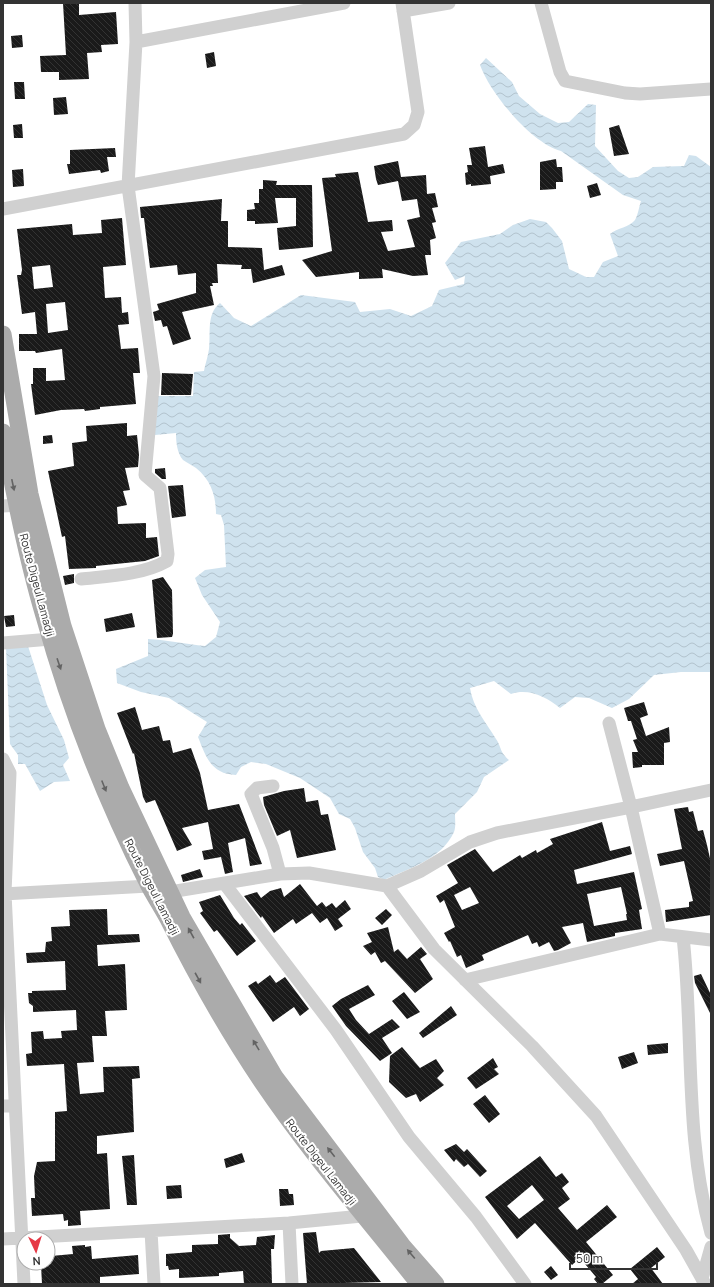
<svg xmlns="http://www.w3.org/2000/svg" width="714" height="1287" font-family="Manrope,sans-serif">
<style>
.water{fill:url(#water-waves)}
.building{fill:url(#building-back-hatch);fill-rule:evenodd}
.lines{fill:none;stroke-linecap:round;stroke-linejoin:round}
.minor{stroke:#d0d0d0;stroke-width:13}
.major{stroke:#ababab;stroke-width:17}
.oneway{fill:#636363}
.labels{text-anchor:middle;stroke-width:4;stroke-linejoin:round;paint-order:stroke}
.street-label{font-size:11px;fill:#333;stroke:#fff}
</style>
<defs>
<pattern id="water-waves" width="16" height="10" patternUnits="userSpaceOnUse"><rect width="16" height="10" fill="#cfe2ee"/><path d="M0 5q4-4 8 0t8 0" fill="none" stroke="#b2c2cd"/></pattern>
<pattern id="building-back-hatch" width="6" height="6" patternUnits="userSpaceOnUse"><rect width="6" height="6" fill="#1a1a1a"/><path d="M-1 5l2 2M0 0l6 6M5-1l2 2" fill="none" stroke="#333"/></pattern>
</defs>
<rect width="100%" height="100%" fill="#fff"/>
<path class="water" d="M486 58 512 82 519 96 540 114 558 123 569 122 588 104 596 105 595 146 618 171 629 178 638 177 653 167 684 166 689 155 696 156 711 167V672H681L654 675 629 699 612 708 589 698 575 697 560 708C546 697 529 688 511 694L494 681 470 688C473 708 486 722 496 739 502 748 499 751 509 760L484 777 477 792 455 814C455 819 456 827 454 832 441 860 409 868 384 880L378 877 375 868 363 852 355 828 350 819 339 814 330 798 300 778 266 764 251 762 241 767 236 775C211 774 206 757 198 737L207 722 169 698 141 692 117 683 116 669 148 656V639C168 640 186 644 205 646L216 637 220 622 202 595 195 578 205 570 226 567 224 525 221 515 216 514C216 496 211 480 196 468 192 465 187 463 183 460 177 453 176 442 176 433L155 435 152 426 157 416V396H193L194 372 204 371C205 364 208 357 209 349 211 334 206 314 220 303L234 318 251 326 301 295 355 302 360 312 390 309 411 316 432 306 439 290 464 284 465 276 455 280 445 263 461 242 500 234 513 225 530 219 546 222 552 228 562 241 569 269 586 277H594L603 262 618 256 610 234C617 228 630 227 635 220 638 215 639 207 641 201L623 195 561 151C531 143 490 93 480 65Z
M28 646 47 705 64 740 69 758 63 765 70 781 54 782 40 791 25 764H18V755L10 744 6 647Z"/>
<path class="building" d="M63 3H79V15L116 12 118 44 101 45 102 52 87 53 89 79 59 80V72H41L40 56 66 55Z
M22 35 23 47 12 48 11 36Z
M214 52 216 66 207 68 205 54Z
M14 82H24L25 99H15Z
M66 97 68 114 54 115 53 98Z
M22 124 23 138H14L13 125Z
M619 125 629 154 614 156 609 128Z
M485 146 488 167 503 164 505 173 490 176 491 184 471 186V184L466 185 465 173 468 172 467 165H472L469 148Z
M115 148 116 157H107L109 171 101 173 100 170 69 174 67 164H70V150Z
M556 159 557 167H562L563 182H556V189L540 190V162Z
M398 161 401 177 426 175 427 194 435 193 438 207 432 208 436 222 432 223 436 238 430 240 431 255H425L428 275 413 276 382 269 383 278 359 279V272L316 277 302 260 332 251 322 178 336 177 335 174 358 172 368 222 392 220 393 231 381 232 388 251 415 247 407 220 420 217 417 199 402 201 398 181 378 185 376 179 374 166Z
M23 169 24 186 13 187 12 170Z
M263 180 277 181 276 185H312L313 247 279 250 277 228 296 226V198H275L278 223 255 224V221H247V210L255 209 254 203H259V189H263Z
M597 183 601 195 590 198 587 186Z
M222 199 221 221H228V247L262 248 264 270 282 265 285 275 253 283 251 269H241L242 265 217 264 218 283H212L213 286H210L214 305 182 312 191 339 173 345 167 326 163 327 161 320 155 321 153 312 159 310 157 304 196 293V273L178 275 177 265 150 268 144 218H141L140 207Z
M122 218 126 265 103 267 105 298 121 297 122 313 128 312 129 324 118 325 121 349 138 348 140 373H133L136 404 100 407V409L85 411 84 409 61 410 35 415 31 384H33V368H46V381L65 380 62 349 36 353 35 351H19V334H37L35 312 22 314 17 275H21L22 270 17 229 72 224 73 235 102 233 101 220ZM50 265 53 287 34 289 32 267ZM65 302 68 330 48 333 46 304Z
M162 373 193 374 191 395H161Z
M127 423V436L137 435 139 455 138 467 125 468 130 490 123 491 127 505 117 507 118 524 146 523V538L157 537 159 556 145 561 96 566V568L69 569 65 536 62 537 48 471 74 466 72 443 87 441 86 426Z
M52 435 53 443 43 444V436Z
M165 468 166 479H162L155 473V469Z
M183 485 186 516 172 518 168 486Z
M74 574V583L65 585 63 576Z
M163 577 172 590 173 634 172 637 157 638 152 580Z
M132 613 135 627 106 632 104 619Z
M14 615 15 626 6 627 4 616Z
M644 702 648 715 640 718 646 736 669 727 670 742 664 743V765H642V767L633 768 632 752H638L633 740 637 739 631 721H628L624 708Z
M135 707 142 730 159 726 163 741 170 740 173 753 191 748 200 773 208 810 239 804 262 864 250 866 245 838 228 843 233 872 225 874 221 857 204 860 202 851 213 849 208 822 182 828 192 845 177 851 155 800 146 803 143 797 134 753 133 754 117 713Z
M304 788 306 802 318 800 321 815 328 814 336 850 297 858 290 830 277 836 264 805 263 797 284 791Z
M688 807 689 812 693 811 698 831 703 830 707 845 711 863V915L666 922 665 910 689 907V902L693 901 684 861 660 866 657 854 682 849 674 809Z
M602 822 610 851 630 846 632 854 574 870 577 884 634 872 642 909 639 910 642 929 615 933V936L587 942 583 923 562 927 571 943 558 950 554 951 549 942 539 947 537 942 532 944 528 935 482 955 484 960 466 968 461 955 457 957 450 941 449 942 444 933 455 927 444 900 440 903 436 896 458 883 447 865 475 849 493 872 520 855 522 858 536 850 537 853 553 844 550 839ZM470 887 479 903 462 910 454 895ZM621 887 627 914H626L627 920 594 926 587 894Z
M200 869 203 877 183 882 181 875Z
M300 884 317 906 322 902 326 907 332 903 336 908 345 900 351 909 338 919 343 926 335 931 327 918 320 923 312 913 296 924 293 919 274 933 262 916 261 918 244 896 257 892 261 898 270 891 281 888 284 897Z
M220 895 234 918 240 925 242 923 256 941 237 956 217 930 214 932 200 913 203 911 199 902Z
M107 909 108 935 139 934 140 942 97 945 98 966 125 964 127 1010 105 1011 107 1036H92L94 1062 77 1063 80 1094 104 1092 103 1067 139 1066 140 1078 132 1079 134 1132 97 1136V1154L107 1153 110 1209 80 1211 81 1225 68 1226V1220L64 1221 63 1214 32 1216 31 1198H35L34 1176 37 1162 55 1161V1112L67 1111 64 1064 27 1066 26 1054 32 1053 31 1032 43 1031 44 1039 62 1038 61 1031 77 1030 76 1010 33 1012V1006L29 1003 28 993H32V991L66 990 65 961 27 963 26 953 45 952 46 942 52 941 51 927 70 926 69 910Z
M386 909 392 915 382 925 375 918Z
M388 927 394 952 398 949 407 959 421 947 427 954 420 959 433 979 415 993 385 961 381 963 375 952 371 955 363 946 372 942 367 933Z
M701 974 711 995V1015L695 983 694 976Z
M270 975 276 983 285 977 309 1009 300 1016 294 1007 273 1022 248 986 256 981 258 984Z
M368 985 375 995 349 1009 356 1020 369 1034 392 1019 400 1027 382 1038 392 1053 380 1061 346 1026 332 1006 341 999Z
M404 992 420 1012 407 1019 392 1001Z
M451 1006 457 1015 423 1038 419 1033Z
M668 1043V1053L648 1055 647 1045Z
M402 1047 420 1068 436 1059 444 1071 437 1078 444 1085 420 1102 416 1094 406 1098 389 1082 390 1056Z
M634 1052 638 1063 622 1069 618 1057Z
M493 1058 498 1067 494 1069 499 1074 476 1089 467 1078Z
M485 1095 500 1114 489 1123 473 1104Z
M456 1144 464 1152 467 1149 487 1171 480 1177 468 1164 464 1167 456 1159 454 1162 444 1150Z
M242 1153 245 1162 226 1168 224 1159Z
M134 1155 137 1205H127L122 1156Z
M540 1156 556 1177 562 1173 569 1182 562 1188 570 1199 558 1208 577 1230 607 1205 617 1217 586 1242 613 1275 602 1284H598L594 1279 596 1277 580 1258 572 1265 535 1223 517 1239 485 1197ZM532 1185 544 1200 519 1219 507 1206Z
M181 1185 182 1198 167 1199 166 1186Z
M279 1189H288L289 1194H293L294 1205 280 1206Z
M316 1232 319 1253 321 1251 354 1248 381 1282 307 1284 303 1233Z
M230 1234V1238L239 1246 256 1245 257 1237 275 1235 274 1249H271L272 1284H244L243 1271 219 1273V1276L179 1278V1269L169 1270 168 1266H166V1254L192 1252V1245L218 1244V1235Z
M85 1245V1247L91 1246 92 1259 138 1255 139 1274 100 1277V1284H42L41 1265 51 1264V1256L73 1254 72 1246Z
M657 1247 665 1257 651 1268 663 1284H632L638 1279 630 1269Z
M551 1266 558 1275 551 1280 544 1272Z"/>
<g class="lines">
<path class="minor" d="M541 3 560 72 565 81 625 93 640 94 711 89
M403 11 449 3
M136 42 344 3
M3 209 404 134 414 125 418 112 402 3
M3 506 18 505
M81 579C109 576 142 575 167 561L168 554 160 488 145 475 154 376 128 186 136 42 135 3
M3 643 51 639
M609 723 631 807 660 934
M3 759 10 773 5 893 24 1284
M273 786 257 788 251 794 273 848 280 874
M224 883 336 1030 409 1137 476 1217 525 1284
M387 886 434 949 532 1046 596 1116 686 1250 705 1284
M170 892 280 874 309 873 387 886 421 871 470 842 497 833 631 807 711 790
M3 894 149 886
M683 937C694 1035 684 1137 711 1233
M465 980 660 934 711 940
M3 1106H15
M289 1223 292 1284
M151 1231 154 1284
M3 1239 289 1223 362 1216
M702 1279 711 1247"/>
<path class="major" d="M3 334 30 494 63 626 97 729 121 788 182 917 275 1077 402 1245 436 1284
M3 432C14 494 26 556 44 616 69 707 106 801 149 886 155 897 162 908 168 919 196 975 227 1030 262 1082 310 1153 366 1217 419 1284"/>
</g>
<defs><path id="oneway-solid" d="M-6-.8H1V-3.2L6.5 0L1 3.2V.8H-6Z"/></defs>
<g class="oneway">
<use href="#oneway-solid" transform="translate(13 485) rotate(78)"/>
<use href="#oneway-solid" transform="translate(59 664) rotate(71)"/>
<use href="#oneway-solid" transform="translate(104 786) rotate(68)"/>
<use href="#oneway-solid" transform="translate(191 933) rotate(-119)"/>
<use href="#oneway-solid" transform="translate(198 978) rotate(61)"/>
<use href="#oneway-solid" transform="translate(256 1045) rotate(-121)"/>
<use href="#oneway-solid" transform="translate(331 1152) rotate(-128)"/>
<use href="#oneway-solid" transform="translate(411 1254) rotate(-130)"/>
</g>
<g class="labels">
<g class="street-label">
<text transform="translate(37 585) rotate(75)" y="4">Route Digeul Lamadji</text>
<text transform="translate(152 887) rotate(63)" y="4">Route Digeul Lamadji</text>
<text transform="translate(321 1162) rotate(52)" y="4">Route Digeul Lamadji</text>
</g>
</g>
<rect width="714" height="1287" fill="none" stroke="#333333" stroke-width="8"/>
<g transform="translate(36 1251) rotate(176)"><circle r="19" fill="#ffffff" stroke="#adadad"/>
<path d="M0-3L7 15L0 10L-7 15Z" fill="#e63946"/>
<text y="-6" font-size="11" font-weight="bold" text-anchor="middle" fill="#333333">N</text>
</g>
<path d="M570 1263v6h87v-6" fill="none" stroke="#333333" stroke-width="2"/>
<text x="576" y="1263" font-size="12" fill="#333333" stroke="#ffffff" stroke-width="3" paint-order="stroke">50 m</text>
</svg>
